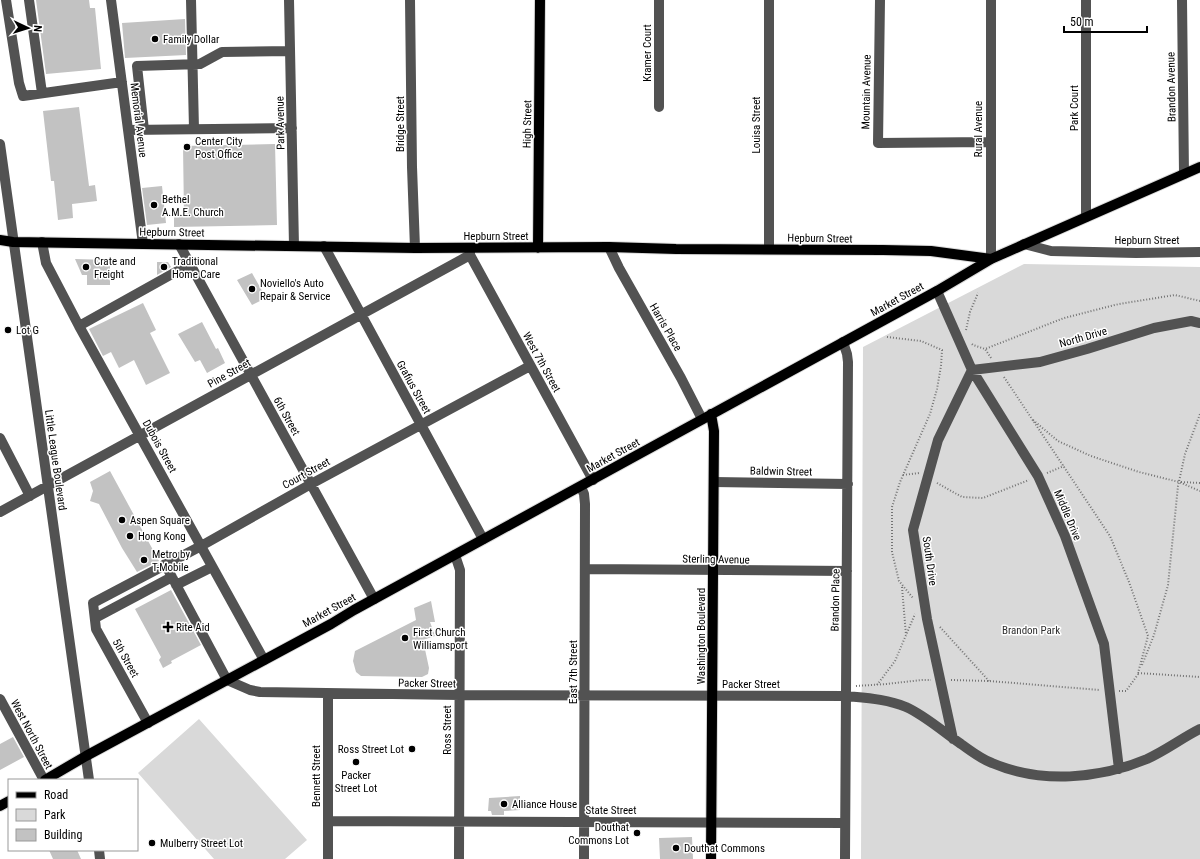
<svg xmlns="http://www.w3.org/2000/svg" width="1200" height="859" font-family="'Roboto Condensed',sans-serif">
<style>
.green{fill:#d9d9d9}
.building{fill:#c2c2c2}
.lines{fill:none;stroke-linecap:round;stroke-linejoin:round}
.major-casing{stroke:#dbdbdb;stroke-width:12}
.path{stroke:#747474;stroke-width:2;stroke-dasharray:1 2;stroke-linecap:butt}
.minor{stroke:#525252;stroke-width:10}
.major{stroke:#000;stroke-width:10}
.poi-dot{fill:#000;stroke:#fff;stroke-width:1.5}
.labels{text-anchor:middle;stroke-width:3;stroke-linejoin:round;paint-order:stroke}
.poi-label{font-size:11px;fill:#000;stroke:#fff;text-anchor:start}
.street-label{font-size:11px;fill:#000;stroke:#fff}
.park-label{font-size:11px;fill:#303030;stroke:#fff}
</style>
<rect width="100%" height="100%" fill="#fff"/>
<path class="green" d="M1024 264 1200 267V859H861L863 347Z
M199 719 307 840 285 859H214L138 773Z"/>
<path class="building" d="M36 0H89L90 8H95L101 69 46 74Z
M185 19 186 55 125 58 122 23Z
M79 107 89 186 95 185 97 201 72 204 73 218 58 220 54 181H51L43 111Z
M275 144 277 225 174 227V215H184L183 146Z
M162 186 166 223 147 225 142 188Z
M75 259 110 260V285H87V275H82Z
M157 262H168L171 267 157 275Z
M252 273 266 298 252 305 237 280Z
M143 303 156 330 150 333 170 373 146 385 134 360 119 368 111 352 103 356 89 329Z
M202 322 216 349 218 348 225 363 207 373 200 360 195 362 178 334Z
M110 471 159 561 137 572 122 548 99 504 90 501 93 491 90 482Z
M171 590 201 645 171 661 172 663 163 668 159 660 161 657 135 609Z
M431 601 435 622H430L435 636 423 640 429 668 428 674 422 677 361 676 356 672 353 661 355 651 416 620 414 608Z
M13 737 24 757 0 770V744Z
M520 796V810L504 811V815H492L491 811H488L489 798Z
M692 837 693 859H660L659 838Z
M49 850H77L81 859H53Z"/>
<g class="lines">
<defs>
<path id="major" d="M0 240 13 242 415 248 609 247 676 249 883 250 931 251 991 259
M538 248 540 0
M45 780 86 756 331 624 354 610 937 291 991 259 1200 167
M0 806 9 801
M711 859 714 431 711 414"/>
</defs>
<use href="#major" class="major-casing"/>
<path class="path" d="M966 330 970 312 978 293
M887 337 921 341 942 350 941 366 937 389 930 414 900 482 892 507V552L899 581 913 598
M972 344 973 345 985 349
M991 358 985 349 1064 318 1119 304 1175 295 1200 301
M1004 377 1110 536 1129 582 1148 636 1138 673
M1033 420 1058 441 1091 456 1139 472 1179 482 1200 491
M1047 473 1064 466
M903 475 919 473
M1181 482 1200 483
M937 483 962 497 983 498 1029 480
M902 587 906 635
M940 627 989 681
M1142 665 1154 635 1168 585 1178 486 1185 454 1200 414
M1138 673 1200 677
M951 680 989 681 1100 690
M877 685 895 661 915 614
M856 686 886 684 922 680H931
M1119 691H1126L1139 673"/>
<path class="minor" d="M6 0 19 83 23 96 122 82
M29 0 42 93
M111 0 143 244
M191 0 194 129
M289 0 294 246
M410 0 412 167 415 248
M769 0V249
M880 0 878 143 990 142
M991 0V259
M1182 0 1184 174
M659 107V0
M128 130 292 128
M144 130 137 66 200 64 222 52 290 51
M0 144 89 780
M1086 217V0
M42 242 46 263 79 326 264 660
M179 244 374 599
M1024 244 1051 251 1136 253 1200 252
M324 246 483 539
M609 247 619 268 681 378 702 419
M470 249V255L593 480
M937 291 972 370 1038 476 1065 536 1104 644 1119 769
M79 326 190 264
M843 342 847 354 848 362 845 859
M0 438 30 496
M714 482 848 484
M581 487 584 494 585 504 584 859
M0 512 470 255
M455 555 460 570 459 859
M165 564 227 680 250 690 260 692 459 695 846 696C866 698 887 699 906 707 926 716 943 732 961 744 971 751 981 759 992 763 1041 784 1099 779 1147 759 1165 751 1182 738 1200 729
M585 569 847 571
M176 585 212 567
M95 618 172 577
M0 699 44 780
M148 723 96 629 93 603 201 546 311 484 530 366
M953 739 927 619 913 530 938 440 972 370 1040 362 1087 349 1154 328 1191 321 1200 323
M328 821 845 823
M99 850 100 859
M328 859V694"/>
<use href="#major" class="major"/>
</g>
<g class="poi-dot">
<circle cx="155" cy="39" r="4"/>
<circle cx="187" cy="147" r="4"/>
<circle cx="154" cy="205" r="4"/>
<circle cx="86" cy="267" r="4"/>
<circle cx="164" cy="267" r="4"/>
<circle cx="252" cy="289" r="4"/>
<circle cx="8" cy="330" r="4"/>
<circle cx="122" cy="520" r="4"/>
<circle cx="130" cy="536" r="4"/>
<circle cx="144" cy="560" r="4"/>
<path d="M166 621h4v4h4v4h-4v4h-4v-4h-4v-4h4z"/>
<circle cx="405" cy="638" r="4"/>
<circle cx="412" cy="749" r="4"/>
<circle cx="356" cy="762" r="4"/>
<circle cx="504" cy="804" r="4"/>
<circle cx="637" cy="833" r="4"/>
<circle cx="152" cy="843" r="4"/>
<circle cx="676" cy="848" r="4"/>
</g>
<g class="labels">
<g class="poi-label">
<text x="163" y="43">Family Dollar</text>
<text x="195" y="145">Center City<tspan x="195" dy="13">Post Office</tspan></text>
<text x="162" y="203">Bethel<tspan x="162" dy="13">A.M.E. Church</tspan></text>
<text x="94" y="265">Crate and<tspan x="94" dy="13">Freight</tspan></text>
<text x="172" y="265">Traditional<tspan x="172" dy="13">Home Care</tspan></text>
<text x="260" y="287">Noviello's Auto<tspan x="260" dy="13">Repair &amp; Service</tspan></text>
<text x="16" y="334">Lot G</text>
<text x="130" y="524">Aspen Square</text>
<text x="138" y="540">Hong Kong</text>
<text x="152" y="558">Metro by<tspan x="152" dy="13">T-Mobile</tspan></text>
<text x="176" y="631">Rite Aid</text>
<text x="413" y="636">First Church<tspan x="413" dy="13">Williamsport</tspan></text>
<text x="404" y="753" text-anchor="end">Ross Street Lot</text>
<text x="356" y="779" text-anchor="middle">Packer<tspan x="356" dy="13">Street Lot</tspan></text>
<text x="512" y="808">Alliance House</text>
<text x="629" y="831" text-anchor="end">Douthat<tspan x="629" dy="13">Commons Lot</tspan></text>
<text x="160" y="847">Mulberry Street Lot</text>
<text x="684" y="852">Douthat Commons</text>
</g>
<g class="street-label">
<text transform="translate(647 53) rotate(-90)" y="4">Kramer Court</text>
<text transform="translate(1171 87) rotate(-91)" y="4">Brandon Avenue</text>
<text transform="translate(866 92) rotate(-89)" y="4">Mountain Avenue</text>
<text transform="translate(1074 108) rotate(-90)" y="4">Park Court</text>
<text transform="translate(139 120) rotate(83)" y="4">Memorial Avenue</text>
<text transform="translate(280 123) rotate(-91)" y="4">Park Avenue</text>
<text transform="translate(400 124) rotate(-90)" y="4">Bridge Street</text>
<text transform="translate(527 124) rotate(-89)" y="4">High Street</text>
<text transform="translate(756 125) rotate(-90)" y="4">Louisa Street</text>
<text transform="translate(978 129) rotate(-90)" y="4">Rural Avenue</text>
<text transform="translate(172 232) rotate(1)" y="4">Hepburn Street</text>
<text x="496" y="240">Hepburn Street</text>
<text transform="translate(820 238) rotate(1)" y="4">Hepburn Street</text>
<text x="1147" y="244">Hepburn Street</text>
<text transform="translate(897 299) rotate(-29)" y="4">Market Street</text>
<text transform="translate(666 327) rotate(60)" y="4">Harris Place</text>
<text transform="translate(1083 337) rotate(-16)" y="4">North Drive</text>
<text transform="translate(542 362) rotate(61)" y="4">West 7th Street</text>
<text transform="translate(229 373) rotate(-29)" y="4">Pine Street</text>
<text transform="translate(414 387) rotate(61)" y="4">Grafius Street</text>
<text transform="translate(287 416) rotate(61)" y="4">6th Street</text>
<text transform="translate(160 446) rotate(61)" y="4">Dubois Street</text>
<text transform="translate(613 455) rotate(-29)" y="4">Market Street</text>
<text transform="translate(56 460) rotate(82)" y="4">Little League Boulevard</text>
<text transform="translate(781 471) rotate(1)" y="4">Baldwin Street</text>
<text transform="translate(306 473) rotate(-29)" y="4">Court Street</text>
<text transform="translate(1068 515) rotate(67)" y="4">Middle Drive</text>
<text transform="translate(716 559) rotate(1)" y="4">Sterling Avenue</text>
<text transform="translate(930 561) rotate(82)" y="4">South Drive</text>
<text transform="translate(835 600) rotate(-89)" y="4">Brandon Place</text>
<text transform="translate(329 610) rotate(-29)" y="4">Market Street</text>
<text transform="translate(701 636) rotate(-90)" y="4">Washington Boulevard</text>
<text transform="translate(126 658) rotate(61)" y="4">5th Street</text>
<text transform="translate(573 672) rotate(-90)" y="4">East 7th Street</text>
<text transform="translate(427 683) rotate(1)" y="4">Packer Street</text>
<text x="751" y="688">Packer Street</text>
<text transform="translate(447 730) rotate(-90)" y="4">Ross Street</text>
<text transform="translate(32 734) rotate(62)" y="4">West North Street</text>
<text transform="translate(316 776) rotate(-90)" y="4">Bennett Street</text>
<text x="611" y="814">State Street</text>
</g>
<g class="park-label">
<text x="1031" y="634">Brandon Park</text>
</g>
</g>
<rect x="8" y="779" width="130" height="72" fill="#ffffff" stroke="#999999"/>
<rect x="16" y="792" width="20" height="6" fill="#000000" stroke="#999999"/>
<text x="44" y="799" font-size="12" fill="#000000">Road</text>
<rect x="16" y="809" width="20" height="12" fill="#d9d9d9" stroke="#999999"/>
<text x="44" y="819" font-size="12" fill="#000000">Park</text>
<rect x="16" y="829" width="20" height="12" fill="#c2c2c2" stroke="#999999"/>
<text x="44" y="839" font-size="12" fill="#000000">Building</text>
<g transform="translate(28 28) rotate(94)" stroke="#ffffff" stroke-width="3" paint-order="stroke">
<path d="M0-3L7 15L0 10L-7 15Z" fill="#000000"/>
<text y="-6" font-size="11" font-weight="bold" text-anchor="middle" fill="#000000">N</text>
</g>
<path d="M1064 26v6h83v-6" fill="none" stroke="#000000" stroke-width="2"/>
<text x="1070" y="26" font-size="12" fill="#000000" stroke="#ffffff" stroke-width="3" paint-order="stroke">50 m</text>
</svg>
